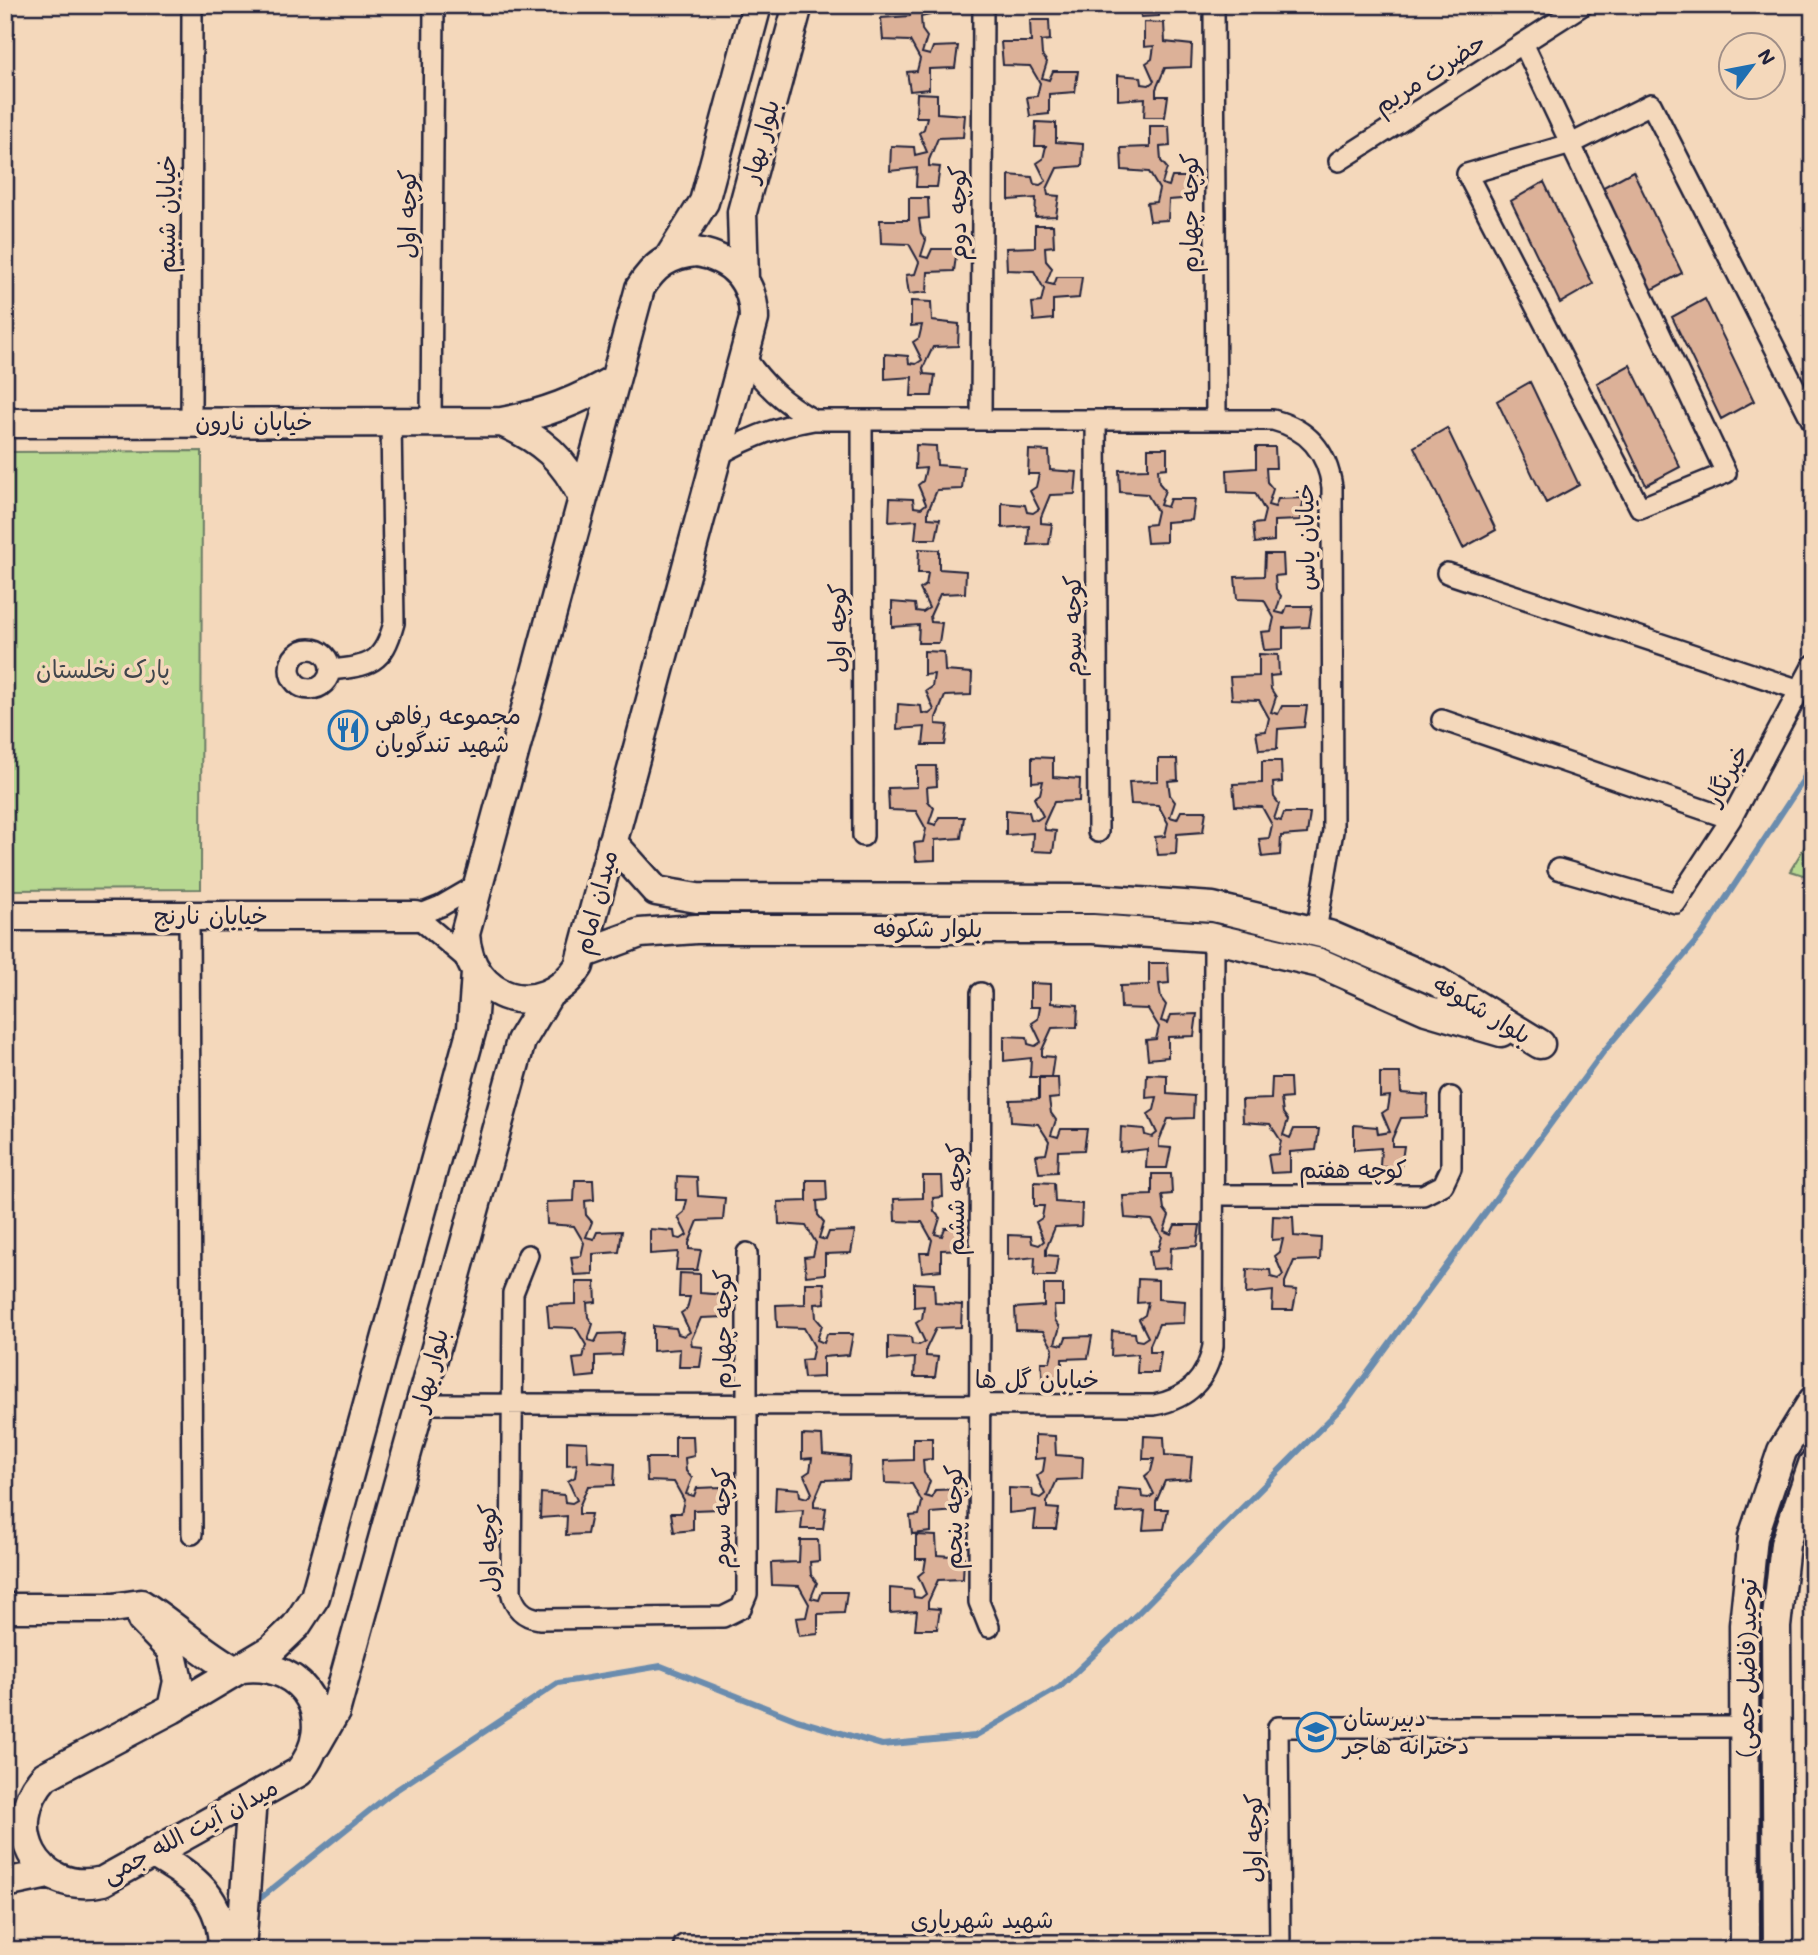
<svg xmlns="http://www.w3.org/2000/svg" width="1818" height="1955" font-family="Mali,'Playpen Sans Arabic',sans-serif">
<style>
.built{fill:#e9c9ae}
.green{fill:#b7d891;stroke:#6c7d66;stroke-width:2}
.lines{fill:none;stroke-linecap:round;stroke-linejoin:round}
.stream{stroke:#6b8cae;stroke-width:6}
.building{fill:#dcb198;stroke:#22223b;stroke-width:2}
.street-casing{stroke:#22223b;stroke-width:24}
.secondary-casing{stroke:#22223b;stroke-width:33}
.street{stroke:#f4d8bb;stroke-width:19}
.secondary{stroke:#f4d8bb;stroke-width:28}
.labels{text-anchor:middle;stroke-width:7;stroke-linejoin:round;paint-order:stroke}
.street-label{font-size:24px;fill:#22223b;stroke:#f4d8bb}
.park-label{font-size:24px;fill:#40464c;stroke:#f4d8bb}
.poi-label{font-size:24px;fill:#22223b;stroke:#f4d8bb;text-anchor:start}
</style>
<rect width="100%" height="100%" fill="#f4d8bb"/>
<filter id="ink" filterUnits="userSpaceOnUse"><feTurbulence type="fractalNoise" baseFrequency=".0143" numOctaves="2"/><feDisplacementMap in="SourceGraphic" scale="14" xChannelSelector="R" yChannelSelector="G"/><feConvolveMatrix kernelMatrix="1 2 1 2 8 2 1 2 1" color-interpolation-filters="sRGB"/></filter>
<g filter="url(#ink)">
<path class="built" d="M1813 1516V1715H1802L1806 1549Z"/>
<path class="green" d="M202 451 201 889 5 890V452Z
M1813 833V878L1790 871Z"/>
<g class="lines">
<path class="stream" d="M252 1905 390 1794 558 1683 661 1666 797 1720 882 1745 975 1736 1060 1687 1136 1615 1345 1404 1604 1051 1703 933 1802 782 1813 760
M196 1950 214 1936"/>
</g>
<path class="building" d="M911 5H930V15L921 17 922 30 927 37 922 53 930 55 933 47 958 46 955 68 929 69V89L910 91 907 72 917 71 920 59 910 41 883 40 881 18 910 16Z
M1031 5H1053L1052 12H1031Z
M1139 5H1160L1159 16 1141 17Z
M1030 20H1049L1050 40 1041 41 1042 55 1047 62 1042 78 1049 80 1053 71H1078L1075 92 1049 94V114L1030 116 1027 97 1037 96 1040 83 1030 66 1003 65 1001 42H1031Z
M1144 22 1164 23 1165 42 1192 45 1191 67 1165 68 1156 89V96H1168L1165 117H1144L1145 98 1118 100V75L1141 77 1142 84 1149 85 1154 81 1146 63 1152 59 1154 46 1144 47Z
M917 93 937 94V113L965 115 963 137 938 138 929 160V166L940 167 937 187H916L917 168 890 171 891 146 914 147 915 155 927 152 919 133 924 129 927 117H916Z
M1036 122 1056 123V142L1083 144 1082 166 1057 168 1047 189 1048 195 1059 196 1056 216 1035 217 1036 198 1009 200V175L1032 177 1034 184 1040 185 1046 181 1037 163 1043 159 1046 146H1035Z
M1150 126H1169L1170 146 1160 147 1161 161 1167 168 1162 184 1169 186 1172 177H1198L1195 198 1169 200 1168 220 1150 221 1147 203 1156 202 1159 189 1149 172 1122 170 1121 148 1150 147Z
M1633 171 1682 273 1649 291 1600 189Z
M1544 182 1593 284 1560 303 1511 201Z
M909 198H928L929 218 919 219 921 233 926 240 921 256 928 258 932 249H957L954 271 928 272 927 292 909 294 906 275 915 274 919 262 909 244 881 243 880 220H909Z
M1035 225H1053L1054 246 1045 247 1046 261 1052 268 1046 283 1054 285 1057 277H1082L1079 298 1053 300V319L1034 321 1032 303 1041 302 1044 289 1034 271 1007 270 1006 248 1035 247Z
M1705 299 1754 401 1721 419 1672 317Z
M911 301 931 302 932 321 959 324 958 346 933 347 923 368 924 374 935 375 932 396H911L912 377 885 379V354L908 356 909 363 916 364 922 360 913 342 919 338 922 325 911 326Z
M1630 365 1680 467 1646 485 1597 383Z
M1530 382 1579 485 1546 503 1497 401Z
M1447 428 1496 530 1463 548 1414 447Z
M916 445 936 446 937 465 964 467 962 489 937 490 928 511V518L940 519 936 539H915L917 520 889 522 890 498 913 499 914 507 921 508 926 504 918 485 923 481 926 468 915 469Z
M1256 447H1275L1276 468H1266L1267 482 1273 489 1268 505 1275 507 1278 499 1304 498 1300 520 1274 521V541L1255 543 1253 524 1262 523 1265 511 1255 493 1228 492 1227 470 1256 468Z
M1148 448H1167V468L1158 469 1159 483 1165 490 1160 505 1167 507 1170 499H1195L1192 520 1166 522V542L1147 543 1145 525 1154 524 1157 511 1147 494 1120 492 1119 470 1148 469Z
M1029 450 1049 451 1050 470 1077 472 1075 494 1050 495 1041 517V523L1052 524 1049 544 1028 545 1029 526 1002 528V503L1025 505 1027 512 1033 513 1039 509 1030 491 1036 487 1039 474H1028Z
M919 549 939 550V569L966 571 965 593 940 594 930 616 931 622 942 623 939 643H918L919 625 892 627V602L915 604 916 611 923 612 929 608 920 589 926 585 928 573H918Z
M1265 554H1283L1284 575 1275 576 1276 589 1281 596 1276 612 1284 614 1287 606H1312L1309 627 1283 628V649L1264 650 1261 632 1271 631 1274 618 1264 600 1237 599 1235 577 1264 576Z
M924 651 944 652 945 671 972 673 971 695 945 696 936 718V724L948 725 945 745H923L925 727 897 729 898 704 921 706 922 713 929 714 934 710 926 691 932 687 934 674 924 675Z
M1259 654 1278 655 1279 675 1270 676 1271 689 1276 697 1271 712 1278 714 1282 706H1307L1304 727 1278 729 1277 749 1259 750 1256 732 1266 731 1269 718 1259 700 1232 699 1230 677 1259 676Z
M1032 757 1053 758V777L1080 779 1079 801 1054 802 1044 824 1045 830 1056 831 1053 852 1032 851 1033 833 1006 835V810L1029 812 1031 819 1037 820 1043 816 1034 798 1040 794 1043 781 1032 782Z
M1158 759H1177L1178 780 1168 781 1170 795 1175 802 1170 817 1177 819 1181 811H1206L1203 832 1177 834 1176 854 1158 855 1155 837 1165 836 1168 823 1158 805 1131 804 1129 782 1158 781Z
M1262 761H1281L1282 782 1273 783 1274 797 1279 804 1274 819 1281 821 1284 813H1310L1307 834 1281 836 1280 855 1262 857 1259 839 1269 838 1272 825 1262 807 1235 806 1233 784 1262 783Z
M917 766H936L937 786 927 787 928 801 934 808 929 823 936 825 939 817H964L961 838 935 840V860L916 861 914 843 923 842 926 829 916 811 889 810 888 788 917 787Z
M1149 963H1168L1169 983 1159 984 1161 998 1166 1005 1161 1021 1168 1023 1171 1015 1197 1014 1194 1036 1168 1037V1057L1148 1059 1146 1040 1156 1039 1159 1027 1148 1009 1121 1008 1120 986 1149 985Z
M1030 983 1051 984V1003L1078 1005 1077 1027 1052 1028 1042 1050V1056L1054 1057 1051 1077H1030L1031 1058 1004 1061V1036L1027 1037 1028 1044 1035 1046 1041 1042 1032 1023 1038 1019 1040 1007H1030Z
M1380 1073H1400L1401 1093 1428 1095 1427 1117 1401 1118 1392 1139V1146H1404L1401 1167H1380L1381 1148 1354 1150V1125L1377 1127 1378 1134 1390 1132 1382 1113 1388 1109 1390 1096 1380 1097Z
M1147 1074 1167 1075V1094L1194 1096 1193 1118 1168 1119 1159 1141V1147L1171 1148 1167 1168H1146L1147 1149 1120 1152 1121 1127 1144 1129 1145 1135 1152 1137 1157 1133 1148 1114 1154 1110 1157 1097 1146 1098Z
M1039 1078H1058L1059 1098 1049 1099 1051 1113 1056 1120 1051 1135 1058 1137 1061 1129H1087L1084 1150 1058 1151 1057 1172 1039 1173 1036 1155 1046 1154 1049 1141 1038 1124 1011 1122 1010 1100 1039 1099Z
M1272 1078H1290L1291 1098 1281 1099 1283 1113 1288 1120 1283 1135 1290 1138 1294 1129H1319L1316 1150 1290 1152V1172L1271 1173 1268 1155 1278 1154 1281 1141 1270 1124 1243 1122 1242 1100 1271 1099Z
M1152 1174H1171L1172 1194 1162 1195 1164 1209 1169 1216 1164 1231 1171 1234 1175 1225H1200L1197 1246 1171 1248 1170 1268 1152 1269 1149 1251 1158 1250 1162 1237 1152 1220 1125 1218 1123 1196 1152 1195Z
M677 1176 697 1177 698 1196 725 1198 723 1220 698 1221 689 1243V1249L701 1250 697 1270H676L678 1252 650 1254V1229L674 1231 675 1238 681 1239 687 1235 678 1217 684 1212 687 1200H676Z
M923 1176H942L943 1197 933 1198 934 1211 940 1218 935 1234 942 1236 945 1228 971 1227 967 1249 941 1250V1270L922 1272 920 1253H929L932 1240 922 1222 895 1221 894 1199 923 1198Z
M575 1180H593L594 1200 585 1201 586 1215 592 1222 586 1237 594 1239 597 1232 622 1231 619 1252 593 1254V1274L574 1275 571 1257 581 1256 584 1243 574 1226 547 1224 546 1202 574 1201Z
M807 1180H826L827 1200 817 1201 818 1215 824 1222 819 1238 826 1240 829 1232 855 1231 851 1253 825 1254V1274L806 1276 804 1257 813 1256 816 1243 806 1226 779 1224 778 1202 807 1201Z
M1034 1182 1054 1183 1055 1202 1082 1204 1081 1226 1055 1227 1046 1249V1255L1058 1256 1055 1276H1034L1035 1257 1008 1260V1235L1031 1236 1032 1243 1039 1245 1044 1241 1036 1222 1042 1218 1044 1206H1034Z
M1273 1216 1293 1217 1294 1236 1321 1238 1320 1260 1294 1261 1285 1282V1289L1297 1290 1293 1310H1272L1273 1291 1246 1294 1247 1269 1270 1270 1271 1277 1278 1279 1283 1275 1275 1256 1280 1252 1283 1239 1272 1240Z
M680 1273 700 1274V1293L727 1295 726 1317 701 1318 691 1340 692 1346 703 1347 700 1367H679L680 1349 653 1351V1326L676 1328 678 1334 684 1336 690 1332 681 1313 687 1309 690 1297H679Z
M1138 1279 1158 1280V1299L1185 1301 1184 1323 1159 1324 1150 1345V1352H1161L1158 1373H1137L1138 1354 1111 1356 1112 1331 1135 1333 1136 1340 1142 1341 1148 1337 1139 1319 1145 1315 1148 1302 1137 1303Z
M576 1282H595L596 1302 587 1303 588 1317 593 1324 588 1340 595 1342 599 1334 624 1333 621 1355 595 1356V1376L576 1378 573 1359 583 1358 586 1345 576 1328 549 1327 547 1305 576 1304Z
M805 1283H824L825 1303 815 1304 816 1318 822 1325 817 1340 824 1343 827 1334H853L849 1355 823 1357V1377L804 1378 802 1360 811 1359 814 1346 804 1328 777 1327 776 1305 805 1304Z
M914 1283 934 1284 935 1303 962 1305 961 1327 936 1328 926 1349V1356L938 1357 935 1377H914L915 1358 888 1360V1336L911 1337 912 1344 919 1345 925 1342 916 1323 922 1319 924 1306 914 1307Z
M1044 1285H1063V1306H1054L1055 1320 1060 1327 1055 1343 1063 1345 1066 1337 1092 1336 1088 1358 1062 1359V1379L1043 1381 1041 1362H1050L1053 1349 1043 1331 1016 1330 1015 1308 1044 1306Z
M802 1435 822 1436 823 1454 850 1457 849 1479 823 1480 814 1501V1507L826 1508 823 1529H801L803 1510 775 1512 776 1487 799 1489 800 1496 807 1498 812 1493 804 1475 810 1471 812 1458 802 1459Z
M1035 1435 1055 1436 1056 1455 1083 1457 1082 1479 1057 1480 1047 1502V1508L1059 1509 1056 1529H1034L1036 1510 1009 1513V1488L1032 1489 1033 1496 1040 1498 1045 1494 1037 1476 1043 1471 1045 1458 1035 1459Z
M675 1436H693L694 1456 685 1458 686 1471 692 1478 686 1494 694 1496 697 1488 722 1487 719 1509 693 1510V1530L674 1532 671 1513H681L684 1500 674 1482 647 1481 646 1458H675Z
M1144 1436 1164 1437 1165 1455 1192 1457 1190 1479 1165 1481 1156 1502V1509H1168L1164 1529 1143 1530 1145 1511 1117 1513 1118 1488 1141 1490 1142 1497 1149 1498 1154 1494 1145 1476 1151 1471 1154 1459H1143Z
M913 1438H932V1459L923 1460 924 1473 930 1481 925 1496 932 1498 935 1490 961 1489 957 1511 931 1513V1532L912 1534 910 1516 919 1515 922 1502 912 1484 885 1483 884 1461 913 1460Z
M567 1441 587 1442 588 1461 615 1463 614 1485 588 1486 579 1507V1514H591L587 1534 566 1535 567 1516 540 1518 541 1493 564 1495 565 1502 572 1503 577 1500 568 1481 575 1477 577 1464 567 1465Z
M916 1535 936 1536 937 1555 964 1557 963 1579 938 1580 928 1602V1608L940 1609 937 1629H915L917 1611 890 1613V1588L913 1590 914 1597 921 1598 926 1594 918 1576 924 1571 926 1559H916Z
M800 1540H818L819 1561 810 1562 811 1575 817 1583 811 1598 819 1600 822 1592H847L844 1613 818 1614V1634L799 1636 796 1618 806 1617 809 1604 799 1586 772 1585 771 1563 799 1562Z"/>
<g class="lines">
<defs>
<path id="street" d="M1214 5 1216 420
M1523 43 1726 473 1640 508 1467 174 1571 144 1651 104 1813 423
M1339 161 1583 5
M744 356C764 385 783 403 814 420
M862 420 863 836
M981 420 983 5
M1096 420 1098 832
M431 422 434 5
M191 423 192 5
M717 456C749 437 778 426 814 420H1273C1308 429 1327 451 1332 487L1333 831 1316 931
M1447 573 1800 690
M290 669a20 20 0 1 1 40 0a20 20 0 1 1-40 0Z
M330 670C370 666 383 664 394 623L391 422
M1442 720 1731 819
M1558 869 1676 903 1731 819 1813 665
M189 916 192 1534
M469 961 416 916 441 906 479 884
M981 993 979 1602 989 1627
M1213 1195H1423L1443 1185 1451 1168V1097
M528 1255 513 1293 511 1591C514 1607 523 1617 540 1619L723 1617 741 1608 747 1594V1253
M420 1404 1154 1405C1187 1399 1207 1380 1213 1346L1214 938
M684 1945H1279
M1280 1950 1278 1727H1744"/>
<path id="secondary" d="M696 252C733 258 754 282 754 319L579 966C542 1023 469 1001 465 934L640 288C654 265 670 254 696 252Z
M669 258 704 202 757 5
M744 279 742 212 798 5
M502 422C542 439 564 459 583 498
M5 423 502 422C544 414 578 401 615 379
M612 842 656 891 697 898 1094 899 1213 907 1329 935 1438 982 1540 1044
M5 916H416
M582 954 640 933 696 929H1093L1208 937 1320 963 1426 1010 1501 1032
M5 1608H113L141 1604C174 1625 202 1653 236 1671
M142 1620 171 1650 178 1681 172 1709
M242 1668C306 1660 340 1722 299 1772L103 1881C35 1897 0 1825 45 1776L172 1709 271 1650 296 1626 315 1597 472 1028 476 973
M316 1745 335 1712 521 1041 549 994
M152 1853C194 1878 223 1896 223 1950
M5 1883 48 1874
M241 1950 252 1798
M1745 1950 1744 1625 1753 1537 1782 1451 1813 1401
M1778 1950 1776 1627 1785 1544 1813 1464"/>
</defs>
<use href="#street" class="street-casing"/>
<use href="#secondary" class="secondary-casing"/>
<use href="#street" class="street"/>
<use href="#secondary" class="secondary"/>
</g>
</g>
<defs>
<symbol id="restaurant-ring" viewBox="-11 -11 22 22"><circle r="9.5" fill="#f4d8bb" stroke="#1f6fb2" stroke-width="1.5"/><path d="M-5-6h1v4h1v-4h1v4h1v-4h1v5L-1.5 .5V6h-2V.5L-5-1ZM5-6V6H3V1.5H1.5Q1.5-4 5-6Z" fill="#1f6fb2"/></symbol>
<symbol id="school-ring" viewBox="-11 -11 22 22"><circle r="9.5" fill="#f4d8bb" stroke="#1f6fb2" stroke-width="1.5"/><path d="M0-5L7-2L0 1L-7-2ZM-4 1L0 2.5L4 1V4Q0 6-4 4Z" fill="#1f6fb2"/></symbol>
</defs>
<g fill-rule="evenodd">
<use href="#restaurant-ring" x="326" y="708" width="44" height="44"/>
<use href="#school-ring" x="1294" y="1710" width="44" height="44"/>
</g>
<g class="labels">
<g class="street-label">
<text transform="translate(1430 74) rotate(-33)" y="8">حضرت مریم</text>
<text transform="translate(761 141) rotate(-75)" y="8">بلوار بهار</text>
<text transform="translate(958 213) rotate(-90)" y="8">کوچه دوم</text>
<text transform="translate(1190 213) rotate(-90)" y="8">کوچه چهارم</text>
<text transform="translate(167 214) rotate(-90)" y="8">خیابان شبنم</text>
<text transform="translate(408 214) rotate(-90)" y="8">کوچه اول</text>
<text x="254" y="430">خیابان نارون</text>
<text transform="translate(1306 537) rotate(-91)" y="8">خیابان یاس</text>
<text transform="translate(1073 626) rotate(-90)" y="8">کوچه سوم</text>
<text transform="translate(838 628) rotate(-90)" y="8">کوچه اول</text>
<text transform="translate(1727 775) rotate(-61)" y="8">خبرنگار</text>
<text transform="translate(596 902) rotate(-75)" y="8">میدان امام</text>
<text x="211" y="924">خیابان نارنج</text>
<text x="928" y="937">بلوار شکوفه</text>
<text transform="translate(1482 1010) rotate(31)" y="8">بلوار شکوفه</text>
<text x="1353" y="1178">کوچه هفتم</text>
<text transform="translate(956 1199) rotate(-90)" y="8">کوچه ششم</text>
<text transform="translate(723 1329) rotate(-90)" y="8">کوچه چهارم</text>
<text transform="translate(430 1370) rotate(-75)" y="8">بلوار بهار</text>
<text x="1037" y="1388">خیابان گل ها</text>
<text transform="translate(954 1517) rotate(-90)" y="8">کوچه پنجم</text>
<text transform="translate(722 1518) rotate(-90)" y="8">کوچه سوم</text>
<text transform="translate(489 1548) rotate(-92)" y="8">کوچه اول</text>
<text transform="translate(1747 1668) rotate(-89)" y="8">توحید(فاضل جمی)</text>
<text transform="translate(190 1831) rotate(-28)" y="8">میدان آیت الله جمی</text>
<text transform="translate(1254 1838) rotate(-90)" y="8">کوچه اول</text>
<text x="982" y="1928">شهید شهریاری</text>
</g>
<g class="park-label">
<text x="103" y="678">پارک نخلستان</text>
</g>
<g class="poi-label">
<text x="375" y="724">مجموعه رفاهی<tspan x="375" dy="28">شهید تندگویان</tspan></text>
<text x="1343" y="1726">دبیرستان<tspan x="1343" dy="28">دخترانه هاجر</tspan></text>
</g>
</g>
<rect width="1818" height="1955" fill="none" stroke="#f4d8bb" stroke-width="28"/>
<rect x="14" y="14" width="1790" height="1927" fill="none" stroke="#22223b" stroke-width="2.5" filter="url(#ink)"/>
<g transform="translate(1752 66) rotate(58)"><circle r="33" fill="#f4d8bb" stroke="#a08f88" stroke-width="2"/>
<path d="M0-5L12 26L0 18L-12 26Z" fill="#1f6fb2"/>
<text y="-10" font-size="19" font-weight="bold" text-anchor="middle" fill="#22223b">N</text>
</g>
</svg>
